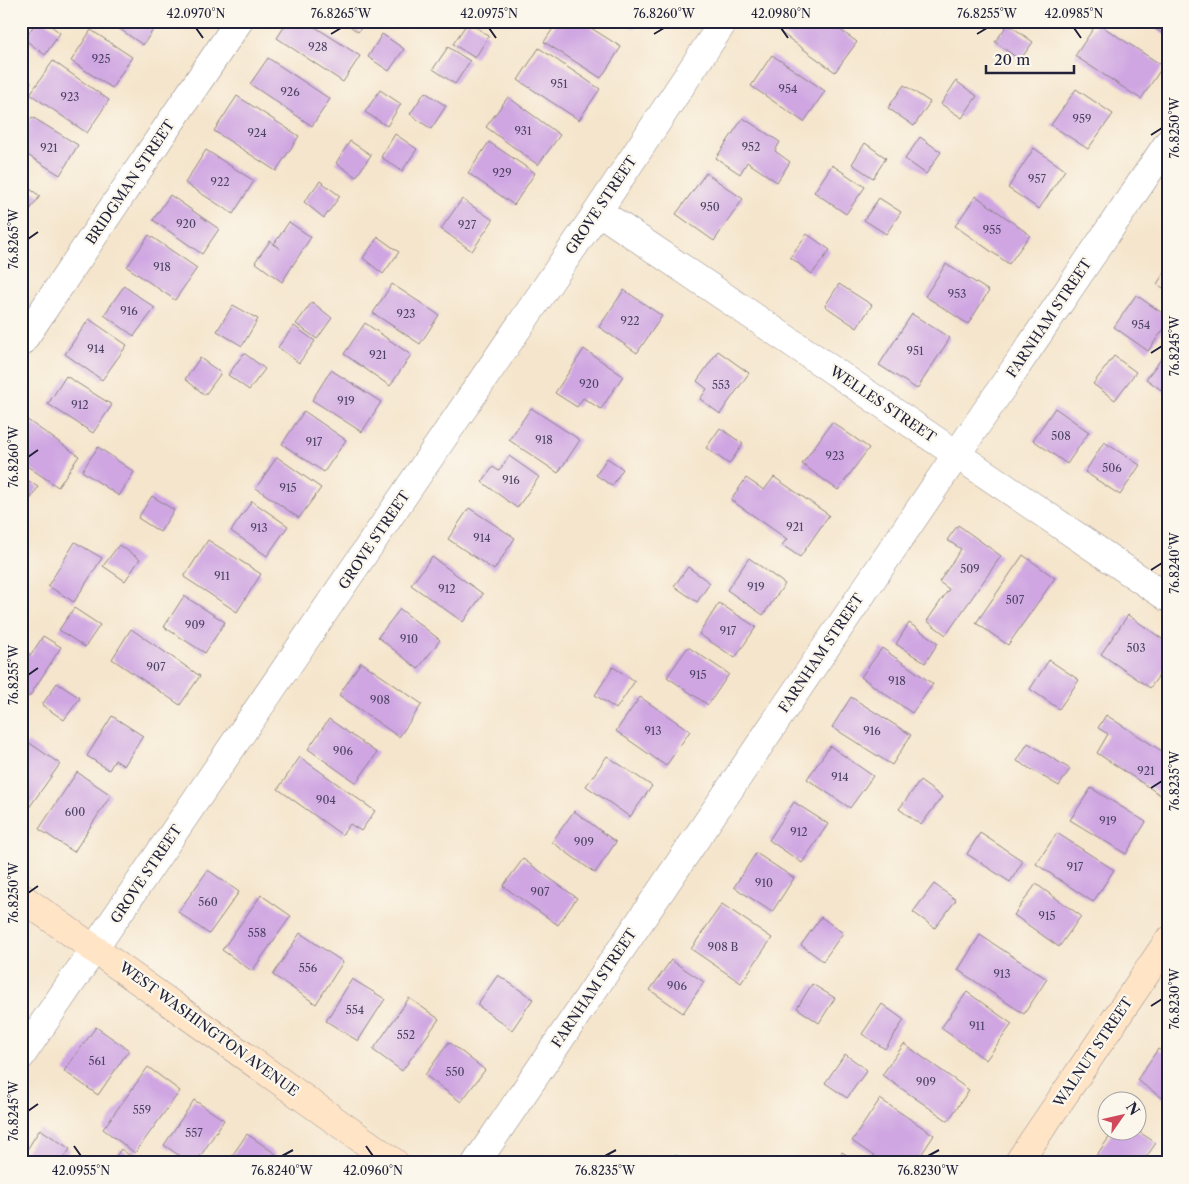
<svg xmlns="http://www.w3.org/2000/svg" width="1189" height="1184" font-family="'Libre Caslon Text',serif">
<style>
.building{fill:#cfa6e2}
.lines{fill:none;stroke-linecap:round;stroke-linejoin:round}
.street-casing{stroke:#8c8484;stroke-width:29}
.secondary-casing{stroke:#8c8484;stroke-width:29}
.street{stroke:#fff;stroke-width:28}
.secondary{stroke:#ffe4c6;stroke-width:28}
.ticks{fill:none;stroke:#22223b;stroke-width:2}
.labels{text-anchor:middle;stroke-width:4.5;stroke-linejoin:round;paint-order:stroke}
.number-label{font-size:11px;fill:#4d4365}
.street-label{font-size:14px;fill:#22223b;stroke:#fbf7ec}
.neatline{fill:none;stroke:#22223b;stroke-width:2}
.ticks-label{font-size:12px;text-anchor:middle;fill:#22223b}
</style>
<rect width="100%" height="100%" fill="#fbf7ec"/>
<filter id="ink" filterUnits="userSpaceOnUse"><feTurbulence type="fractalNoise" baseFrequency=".02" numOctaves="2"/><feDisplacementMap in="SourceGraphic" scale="10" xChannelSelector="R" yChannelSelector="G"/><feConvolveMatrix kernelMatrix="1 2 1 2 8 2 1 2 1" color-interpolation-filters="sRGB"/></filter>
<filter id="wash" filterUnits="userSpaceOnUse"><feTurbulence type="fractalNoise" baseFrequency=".0096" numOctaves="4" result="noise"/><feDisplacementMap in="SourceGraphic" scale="20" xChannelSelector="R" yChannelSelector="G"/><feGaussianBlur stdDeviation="1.12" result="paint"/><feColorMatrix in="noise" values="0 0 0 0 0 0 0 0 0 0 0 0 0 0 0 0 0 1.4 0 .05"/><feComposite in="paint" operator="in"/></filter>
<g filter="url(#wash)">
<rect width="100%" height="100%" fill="#f5e5cc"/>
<g id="blocks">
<path class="building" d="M37 21H45L60 33 45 55 24 39Z
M108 21H159L143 45Z
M288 21H306L360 56 343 82 277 38Z
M343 21H366L358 32Z
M558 21H580L621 47 601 78 544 42Z
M623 21H638L634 28Z
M788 21H828L857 42 835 72 780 32Z
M1143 21H1168V37Z
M468 22 489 36 475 58 453 44Z
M1097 23 1163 66 1141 99 1075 56Z
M1008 24 1033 42 1020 60 995 42Z
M91 30 132 57 112 88 71 61Z
M382 34 404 49 389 71 368 57Z
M448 47 470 61 455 84 433 69Z
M539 48 600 89 579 120 518 80Z
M772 55 825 91 804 122 751 86Z
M268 58 330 99 312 126 250 84Z
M53 61 109 100 87 133 30 94Z
M21 75 31 82 21 96Z
M956 81 977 96 962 118 941 104Z
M904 85 930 102 914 126 888 108Z
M1076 89 1113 114 1088 149 1051 125Z
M380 90 401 104 387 126 365 112Z
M425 92 446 106 431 129 410 114Z
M237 96 299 136 276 171 214 131Z
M508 97 560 135 538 165 486 127Z
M32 117 78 145 60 175 21 151V134Z
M743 118 780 142 775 151 790 162 777 182 747 162 740 174 716 158Z
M395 134 417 149 402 171 381 157Z
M920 137 941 152 926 174 905 159Z
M350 141 371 155 356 177 336 163Z
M489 142 535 173 514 205 468 173Z
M865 143 886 158 873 178 852 164Z
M1034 148 1065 170 1039 209 1008 188Z
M206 150 254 181 233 214 185 183Z
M832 165 865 187 846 214 814 192Z
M706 173 743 199 714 241 676 214Z
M320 181 340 196 324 218 304 202Z
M21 183 40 196 21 222Z
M170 195 219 229 202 254 153 220Z
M976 196 1030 235 1009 264 955 226Z
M879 198 901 212 886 234 864 220Z
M462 199 493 220 472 251 441 229Z
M289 222 311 237 282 282 255 262 270 241 280 249 274 244Z
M807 234 830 250 812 274 790 257Z
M149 235 197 268 175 300 127 267Z
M378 237 399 252 383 274 363 258Z
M946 264 989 291 968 324 925 296Z
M1168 267V291L1157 284Z
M392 284 439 315 420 344 373 313Z
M839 284 872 305 857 328 825 306Z
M124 286 155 308 134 336 104 315Z
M624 290 662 316 637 353 599 327Z
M1136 295 1168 317V323L1148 351 1114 327Z
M312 302 332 318 317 339 296 324Z
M233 305 258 319 242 346 217 331Z
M912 314 950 338 917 389 879 365Z
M89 319 127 345 102 380 65 354Z
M365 323 411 355 390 386 344 354Z
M294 326 315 341 299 363 278 347Z
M584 349 623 376 601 409 583 398 577 407 555 393Z
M1168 350V395L1146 379Z
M718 351 749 373 720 414 700 399 707 389 697 381Z
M244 353 265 369 249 390 228 375Z
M1114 356 1136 372 1115 400 1093 384Z
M200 358 221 373 205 395 185 379Z
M331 370 381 402 362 432 312 400Z
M66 376 112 405 93 433 48 404Z
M531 408 580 440 558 473 509 440Z
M1055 408 1089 432 1067 464 1033 440Z
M304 411 346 440 324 472 282 444Z
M23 417 79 456 58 487 21 462Z
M832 422 869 448 838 490 802 464Z
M720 428 743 444 729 464 706 448Z
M1104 442 1140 465 1120 495 1085 472Z
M98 447 134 472 119 496 82 471Z
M509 456 539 477 517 508 482 482 493 467 499 471Z
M277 457 321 488 299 518 256 488Z
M607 458 623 469 612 486 596 475Z
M21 476 38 487 21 514Z
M774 477 829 515 800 557 782 545 787 539 731 500 746 478 764 490Z
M152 496 174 510 160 532 138 518Z
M252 501 288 526 267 556 231 531Z
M469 508 515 538 494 570 448 539Z
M958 525 1001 556 946 635 927 621 949 589 939 582 961 549 947 540Z
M208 540 261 574 237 612 184 577Z
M75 542 102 558 74 602 48 586Z
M119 545 140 559 125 581 103 566Z
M1023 555 1055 578 1008 645 976 623Z
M432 557 483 594 463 622 411 585Z
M749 558 785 584 763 615 727 590Z
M688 567 710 583 697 602 674 586Z
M184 596 225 622 205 653 164 627Z
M719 603 756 627 735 658 699 634Z
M74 608 100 625 85 647 59 630Z
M400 609 440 640 418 669 378 637Z
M1128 615 1168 643V663L1150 688 1101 654Z
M909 623 938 643 925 663 896 644Z
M131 629 200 676 180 705 112 659Z
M43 636 61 647 29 697 21 692V649L31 655Z
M688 647 729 674 708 705 667 677Z
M882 648 933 684 912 713 861 677Z
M1049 660 1079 680 1059 709 1030 689Z
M361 662 422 704 399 737 339 695Z
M613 667 635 681 616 709 595 695Z
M57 683 80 698 64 720 42 705Z
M640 697 690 731 666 766 616 731Z
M851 697 911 735 892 765 832 727Z
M1106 715 1168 755V788L1162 796 1097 753 1108 734 1098 728Z
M112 716 143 736 124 766 115 760 109 770 87 756Z
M329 719 377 753 356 783 308 749Z
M28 742 60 764 21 819V751Z
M1028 743 1070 769 1059 786 1017 761Z
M830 746 873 776 850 808 807 779Z
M607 756 652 786 630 817 586 786Z
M300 757 375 811 361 831 350 824 342 835 278 789Z
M77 772 111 795 74 852 39 829Z
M920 781 942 797 921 825 899 809Z
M1091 788 1146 822 1126 854 1070 820Z
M794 802 828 824 802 863 769 840Z
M574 811 616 842 595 873 552 842Z
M980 833 1023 861 1010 882 967 854Z
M1057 833 1114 870 1093 902 1036 864Z
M756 853 794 878 772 912 734 887Z
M523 859 577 898 558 925 503 886Z
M208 870 239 892 209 934 178 912Z
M934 884 956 900 935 928 913 912Z
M1036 884 1081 916 1059 947 1014 915Z
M261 895 291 916 252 971 222 950Z
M722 904 772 938 741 983 691 949Z
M821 917 843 933 823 961 801 945Z
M300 933 343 962 316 1004 273 975Z
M980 935 1047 979 1024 1014 958 970Z
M671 960 704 982 683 1013 650 990Z
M498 975 533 999 512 1030 477 1005Z
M352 979 385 999 358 1041 326 1021Z
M812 984 835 998 819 1023 797 1008Z
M967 992 1012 1024 986 1060 941 1028Z
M409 998 439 1019 402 1071 373 1050Z
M882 1004 904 1020 885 1049 862 1034Z
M96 1027 129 1050 98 1095 64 1071Z
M449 1042 485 1070 461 1102 425 1075Z
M904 1044 969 1090 948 1121 882 1075Z
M1158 1049 1168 1055V1102L1137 1080Z
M845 1054 867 1070 847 1098 825 1083Z
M148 1067 180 1091 135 1153 103 1129Z
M880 1099 934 1135 916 1163H884L852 1141Z
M194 1100 224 1120 196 1163H190L164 1145Z
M40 1129 70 1149 61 1163H33L23 1156Z
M1136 1130 1156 1143 1142 1163H1091L1113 1132Z
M247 1134 276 1154 271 1163H227Z
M121 1149 140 1163H111Z
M842 1152 859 1163H835Z
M676 1155 686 1163H670Z"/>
</g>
</g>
<g filter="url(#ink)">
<use href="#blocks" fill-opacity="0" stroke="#8c8484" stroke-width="1"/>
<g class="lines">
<defs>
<path id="street" d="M598 211 1168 598
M21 343 239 21
M21 1056 598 211 724 21
M476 1163 1168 143"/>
<path id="secondary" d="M21 897 395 1163
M1018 1163 1168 941"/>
</defs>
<use href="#street" class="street-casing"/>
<use href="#secondary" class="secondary-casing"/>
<use href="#street" class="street"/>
<use href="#secondary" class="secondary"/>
</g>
</g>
<path class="ticks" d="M196 28 203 38M489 28 496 38M781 28 788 38M1074 28 1081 38M331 34 341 28M654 34 664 28M977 34 987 28M1151 135 1162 128M28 239 38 232M1151 353 1162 346M28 457 38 450M1151 570 1162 563M28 675 38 668M1151 788 1162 781M28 893 38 886M1151 1006 1162 999M28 1111 38 1104M74 1146 81 1156M366 1146 373 1156M282 1156 293 1150M605 1156 616 1150M928 1156 939 1150"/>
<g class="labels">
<g class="number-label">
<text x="318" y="51">928</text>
<text x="101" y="63">925</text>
<text x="559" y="88">951</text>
<text x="788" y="93">954</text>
<text x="290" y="96">926</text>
<text x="70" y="101">923</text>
<text x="1082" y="123">959</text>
<text x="523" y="135">931</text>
<text x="257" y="137">924</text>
<text x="751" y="151">952</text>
<text x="49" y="152">921</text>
<text x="502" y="177">929</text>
<text x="1037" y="183">957</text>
<text x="220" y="186">922</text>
<text x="710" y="211">950</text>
<text x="186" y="228">920</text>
<text x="467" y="229">927</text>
<text x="992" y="234">955</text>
<text x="162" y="271">918</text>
<text x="957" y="298">953</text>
<text x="129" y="315">916</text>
<text x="406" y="318">923</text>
<text x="630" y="325">922</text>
<text x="1141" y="329">954</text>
<text x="96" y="353">914</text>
<text x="915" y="355">951</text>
<text x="378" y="359">921</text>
<text x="589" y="388">920</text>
<text x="721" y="389">553</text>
<text x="346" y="405">919</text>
<text x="80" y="409">912</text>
<text x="1061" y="440">508</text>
<text x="544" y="444">918</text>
<text x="314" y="446">917</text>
<text x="835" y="460">923</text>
<text x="1112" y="472">506</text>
<text x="511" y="484">916</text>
<text x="288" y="492">915</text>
<text x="795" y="531">921</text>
<text x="259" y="532">913</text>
<text x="482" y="542">914</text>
<text x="970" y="573">509</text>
<text x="222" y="580">911</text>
<text x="756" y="591">919</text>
<text x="447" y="593">912</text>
<text x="1015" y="604">507</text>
<text x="195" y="629">909</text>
<text x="728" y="635">917</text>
<text x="409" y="643">910</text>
<text x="1136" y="652">503</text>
<text x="156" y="671">907</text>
<text x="698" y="679">915</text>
<text x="897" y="685">918</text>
<text x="380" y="704">908</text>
<text x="653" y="735">913</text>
<text x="872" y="735">916</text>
<text x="343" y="755">906</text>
<text x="1146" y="775">921</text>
<text x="840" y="781">914</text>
<text x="326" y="804">904</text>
<text x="75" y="816">600</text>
<text x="1108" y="825">919</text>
<text x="799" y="836">912</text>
<text x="584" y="846">909</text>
<text x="1075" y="871">917</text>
<text x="764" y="887">910</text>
<text x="540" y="896">907</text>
<text x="208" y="906">560</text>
<text x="1047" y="920">915</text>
<text x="257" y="937">558</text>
<text x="723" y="951">908 B</text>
<text x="308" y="972">556</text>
<text x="1002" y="978">913</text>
<text x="677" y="990">906</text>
<text x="355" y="1014">554</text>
<text x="977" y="1030">911</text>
<text x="406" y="1039">552</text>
<text x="97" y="1065">561</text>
<text x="455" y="1076">550</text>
<text x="926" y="1086">909</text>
<text x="142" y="1114">559</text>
<text x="194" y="1137">557</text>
</g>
<g class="street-label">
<text transform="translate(130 182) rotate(-56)" y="5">BRIDGMAN STREET</text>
<text transform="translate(601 205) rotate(-56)" y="5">GROVE STREET</text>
<text transform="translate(1049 318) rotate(-56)" y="5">FARNHAM STREET</text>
<text transform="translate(883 404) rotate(34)" y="5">WELLES STREET</text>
<text transform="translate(374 540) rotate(-56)" y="5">GROVE STREET</text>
<text transform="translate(821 653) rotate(-56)" y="5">FARNHAM STREET</text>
<text transform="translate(146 874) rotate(-56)" y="5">GROVE STREET</text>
<text transform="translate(594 988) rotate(-56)" y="5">FARNHAM STREET</text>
<text transform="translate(209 1029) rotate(36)" y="5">WEST WASHINGTON AVENUE</text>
<text transform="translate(1093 1052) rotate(-56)" y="5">WALNUT STREET</text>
</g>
</g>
<rect width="1189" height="1184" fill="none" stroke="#fbf7ec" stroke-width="55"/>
<g transform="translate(1122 1116) rotate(56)"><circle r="24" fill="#fbf7ec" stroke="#a4a2a5"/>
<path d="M0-4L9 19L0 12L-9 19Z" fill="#d1495b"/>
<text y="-8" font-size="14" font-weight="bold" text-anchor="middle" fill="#22223b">N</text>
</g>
<path d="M986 65v8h88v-8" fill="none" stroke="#22223b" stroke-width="2.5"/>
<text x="994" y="65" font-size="15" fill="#22223b" stroke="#fbf7ec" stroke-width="4" paint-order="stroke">20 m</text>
<rect x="28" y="28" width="1134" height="1128" class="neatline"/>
<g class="ticks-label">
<text x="196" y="18">42.0970°N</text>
<text x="341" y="18">76.8265°W</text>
<text x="489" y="18">42.0975°N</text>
<text x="664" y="18">76.8260°W</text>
<text x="781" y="18">42.0980°N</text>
<text x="987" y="18">76.8255°W</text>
<text x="1074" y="18">42.0985°N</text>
<text transform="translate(1175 128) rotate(-90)" y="4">76.8250°W</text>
<text transform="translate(14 239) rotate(-90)" y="4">76.8265°W</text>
<text transform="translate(1175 346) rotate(-90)" y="4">76.8245°W</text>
<text transform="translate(14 457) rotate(-90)" y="4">76.8260°W</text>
<text transform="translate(1175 563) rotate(-90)" y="4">76.8240°W</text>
<text transform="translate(14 675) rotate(-90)" y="4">76.8255°W</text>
<text transform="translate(1175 781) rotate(-90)" y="4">76.8235°W</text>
<text transform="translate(14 893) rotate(-90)" y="4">76.8250°W</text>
<text transform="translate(1175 999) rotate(-90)" y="4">76.8230°W</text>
<text transform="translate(14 1111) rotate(-90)" y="4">76.8245°W</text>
<text x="81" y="1175">42.0955°N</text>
<text x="282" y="1175">76.8240°W</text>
<text x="373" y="1175">42.0960°N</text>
<text x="605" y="1175">76.8235°W</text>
<text x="928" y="1175">76.8230°W</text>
</g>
</svg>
